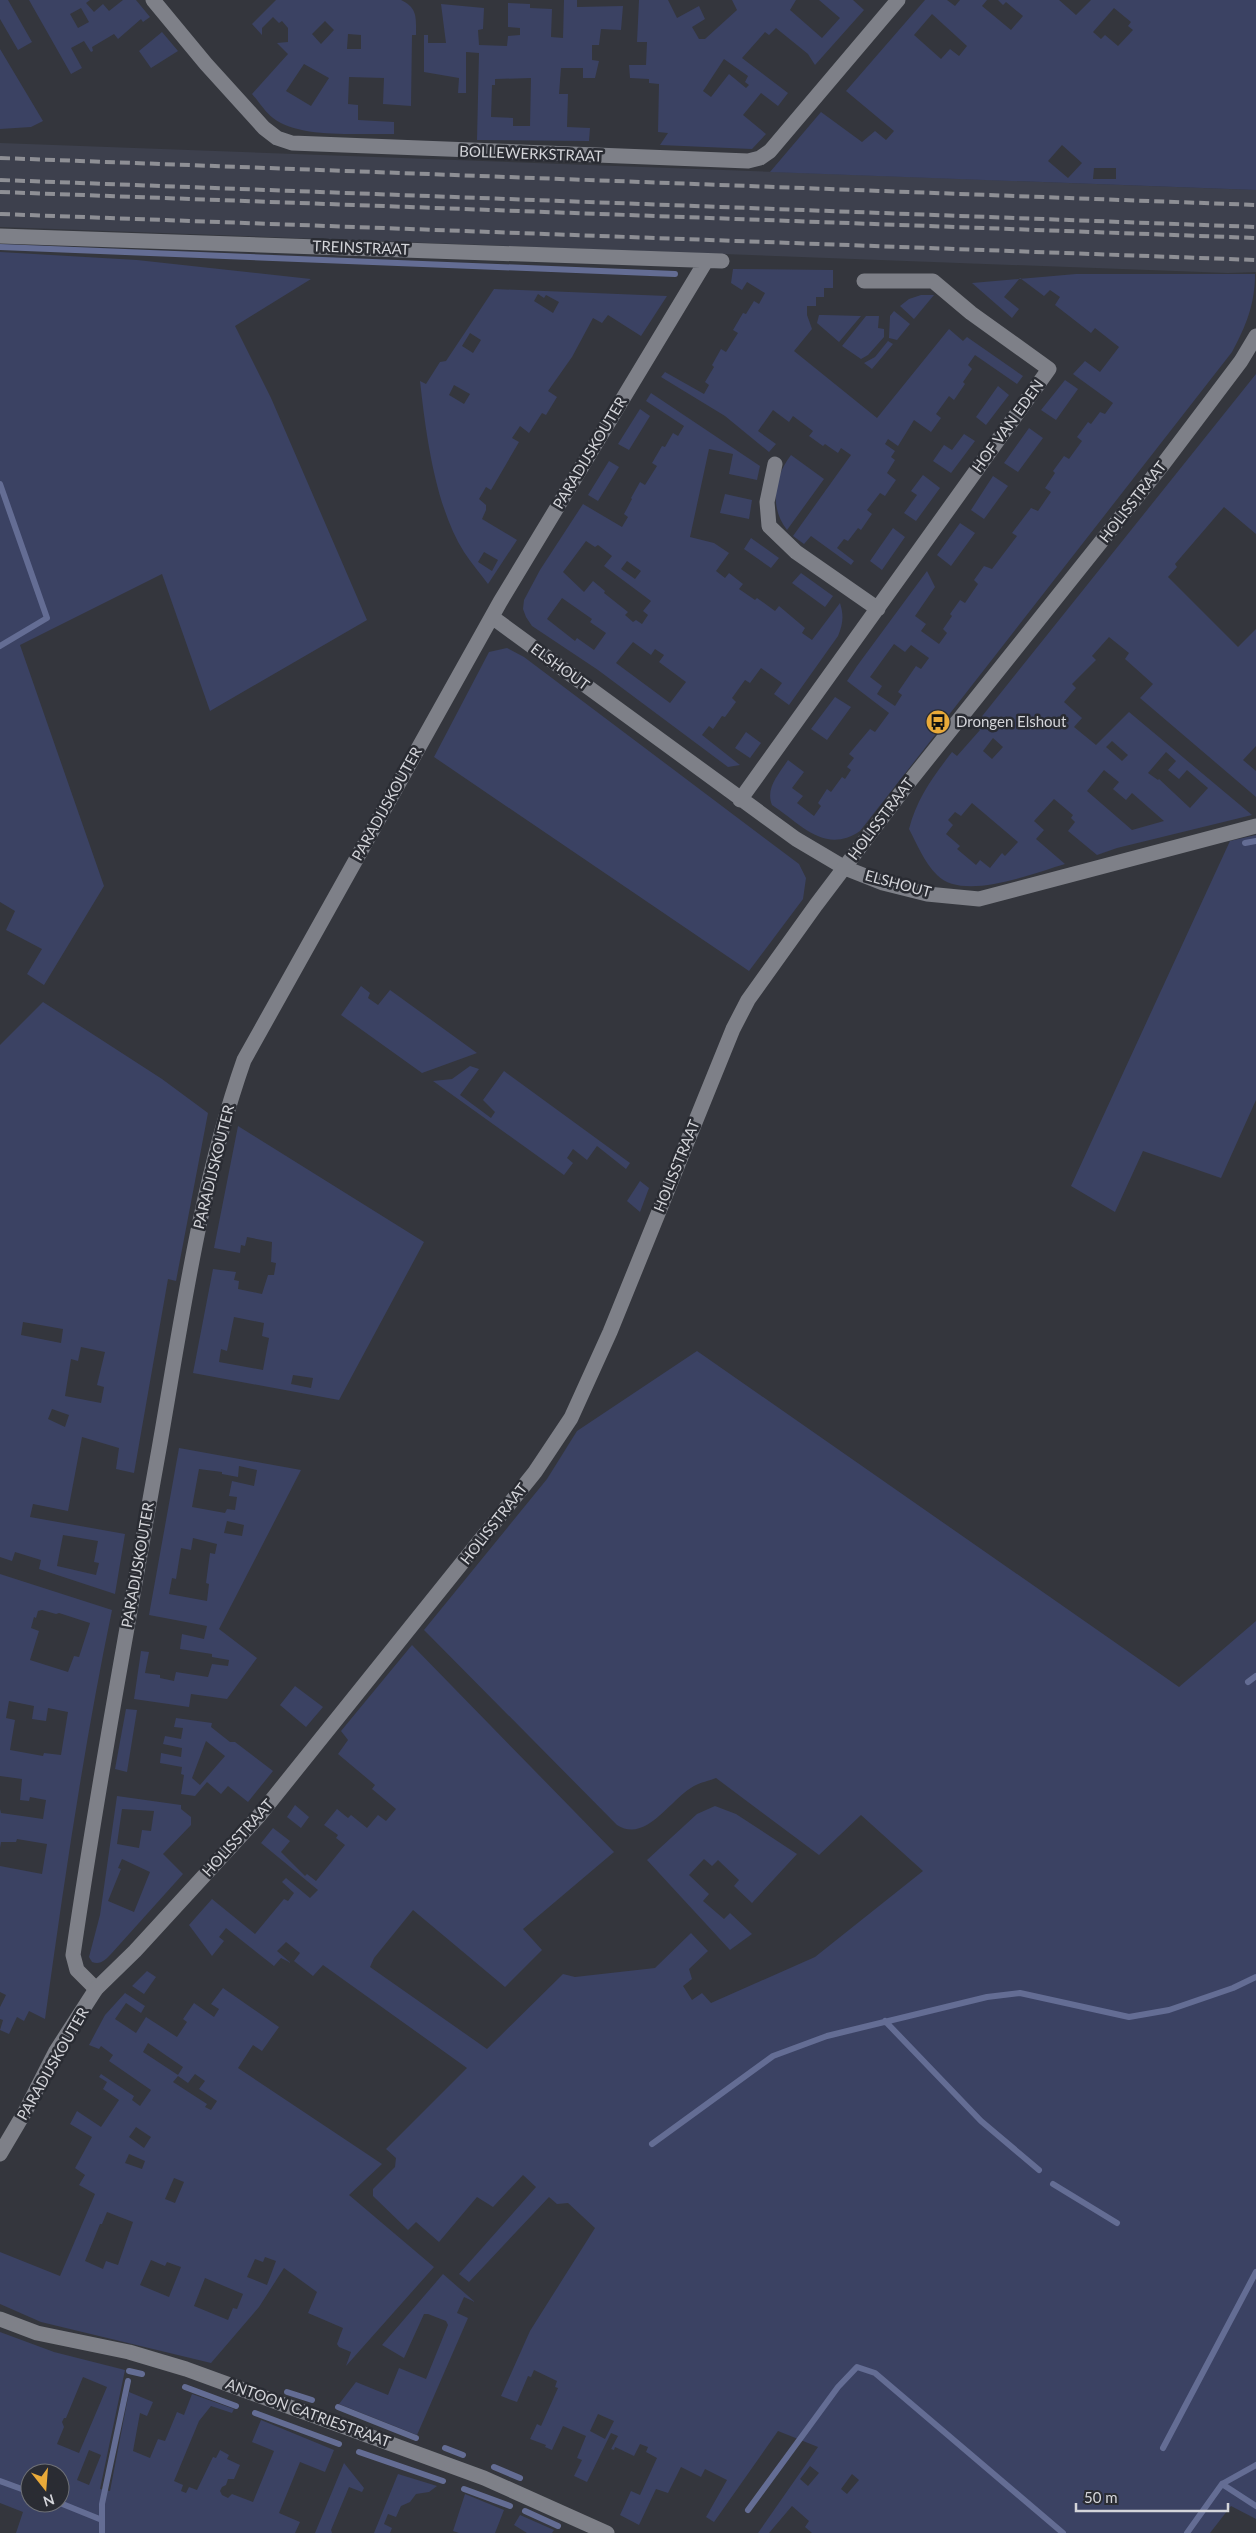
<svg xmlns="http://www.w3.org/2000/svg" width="1256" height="2533" font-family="Lato,sans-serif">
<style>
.built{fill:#3d404d}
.green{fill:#3b4263;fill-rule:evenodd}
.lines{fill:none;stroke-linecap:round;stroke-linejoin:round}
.stream{stroke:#646d94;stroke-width:6}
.street{stroke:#7e8088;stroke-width:15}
.secondary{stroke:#7e8088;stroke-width:15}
.rail{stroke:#8e8f95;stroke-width:4;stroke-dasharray:10 5;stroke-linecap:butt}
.labels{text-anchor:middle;stroke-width:5;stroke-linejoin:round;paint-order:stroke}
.street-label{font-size:15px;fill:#d4d5da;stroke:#2a2c33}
.poi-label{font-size:15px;fill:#d4d5da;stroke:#2a2c33;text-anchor:start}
</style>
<rect width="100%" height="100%" fill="#34363d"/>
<path class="built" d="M0 143 1256 190V272L1228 273 0 227Z"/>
<path class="green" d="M0 0H8L32 42 18 50 0 19Z
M29 0H90L86 3 94 12 103 4 109 11 123 0H136L150 17 143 22 141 19 118 39 114 34 92 47 93 51 91 52 84 41 71 48 82 68 71 74ZM81 8 89 22 78 28 70 14Z
M276 0H401C418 8 416 18 416 35H412L411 106 383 104 384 78 349 77 348 104 358 105V120L394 122V134C361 133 299 139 273 118 265 112 259 102 252 94L288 54 277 43 288 42V28L282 21 279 23 273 17 262 28V35L252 24ZM325 21 334 30 321 44 312 34ZM348 34 361 35V49H347ZM304 64 329 78 311 106 286 91Z
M564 0H577V7L623 6 621 30 601 29 599 45H592V60L599 61 595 78H583V68H561L559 94H568L567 127 590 128 589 141 477 140 479 53 466 52V93H458L459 78 424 72V35H428V43H446L441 4 484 8 483 29 478 30 479 45 507 46 508 36 520 35V28L508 27V3L530 4V8L552 9 551 37 563 38ZM531 78 530 126H513V118L491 117 492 85H495V79Z
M639 0H668L677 18 699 6 705 19 692 27 699 39H705L737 10 732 0H796L790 10 822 38 840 18 819 0H853L864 10 815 65 808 54 776 28 769 35 765 32 742 58 788 93 778 106 761 93 743 115 766 134 752 149 660 145 668 133 658 132 659 84 649 83V79L630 78 629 65H646L647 42H637ZM724 59 748 76 745 82 749 85 746 88 729 74 711 97 703 91Z
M925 0H947L955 6 960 0H987L982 6 1011 30 1023 16 1006 2 1003 5 998 0H1059L1076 15 1091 0H1256V190L770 172 821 112 862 142 875 131 886 140 894 131 846 91ZM1114 8 1131 22 1128 26 1133 30 1118 46 1105 35 1101 39 1093 32ZM932 14 967 46 959 56 950 49 941 59 914 35ZM1062 145 1082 163 1068 178 1048 161ZM1116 168V179H1093L1094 168Z
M162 32 178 51 151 68 139 51Z
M0 49 43 121 31 127 0 129Z
M0 252 137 260 311 279 235 326 271 398 367 620 210 711 162 574 20 645 104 886 44 985 27 974 42 949 6 930 15 911 0 902Z
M733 269 833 270V288H824V297H816V306H807V315L812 329 794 351 877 418 949 329 963 341 967 337 1023 376 1017 384 975 355 968 365 972 369 963 382 965 384 954 400 949 396 936 414 941 418 931 432 914 420 898 446 888 439 885 444 895 451 891 457 895 460 887 473 896 480 885 496 880 493 867 510 872 514 861 530 858 528 848 541 844 539 837 548 854 561 851 565 811 536 804 544 793 536 851 455 841 448 838 453 825 444 823 446 809 436 813 431 793 416 789 422 773 410 758 431 776 444 769 452 725 416 661 377 665 372 704 394 709 385 705 382 714 367 712 365 721 349 726 352 738 333 733 330 743 313 746 314 754 301 759 304 765 293 747 282 742 290 731 283Z
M1076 274H1255C1255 304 1246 326 1232 352L948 716 943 713 934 725 939 730 860 831C825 855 801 824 772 805 765 788 779 774 788 760L804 772 792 788 803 796 797 803 814 816 821 806 818 803 827 789 831 792 842 777 845 779 851 770 847 767 854 758 849 754 870 729 875 732 889 713 847 681 857 666 927 571 935 587 915 616 926 624 921 631 939 644 947 633 943 629 952 616 950 614 960 600 965 603 978 584 974 580 984 566 992 569 1017 536 1012 533 1031 508 1038 511 1051 492 1045 488 1055 473 1053 471 1064 456 1069 459 1082 441 1077 437 1088 422 1091 424 1100 412 1105 414 1113 403 1073 374 1085 361 1100 372 1119 347 1095 328 1091 333 1055 305 1060 297 1050 290 1044 296 1020 278 1004 297 1019 309 1012 318 972 283ZM894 644 905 652 911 645 929 658 921 669 916 666 898 692 902 695 895 706 877 694 882 686 870 677Z
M494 289 667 296 641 336 608 315 602 323 593 318 572 357 548 391 557 397 546 415 542 413 529 433 520 426 512 438 519 442 491 490 486 487 479 499 486 505V510L482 519 517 540 488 584C480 573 471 563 464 552 435 506 426 434 420 381L426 384 440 362 446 361ZM538 294 544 298 546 295 559 302 553 313 534 301ZM470 333 481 340 473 353 462 346ZM454 385 470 394 464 404 449 395ZM484 552 498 560 492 571 478 562Z
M921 295H934L914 319 900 306 909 299Z
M894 311 910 324 897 340 889 338 890 316Z
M819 315H824L861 316 839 342 817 323Z
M866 316H879L878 328 884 329V337L868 355 861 359 842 346Z
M888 341 893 344 872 369 864 363 875 357Z
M1256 374V534L1224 507 1175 564 1177 567 1168 577 1238 647 1256 629V746L1243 760 1256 771V797L1140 698 1153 684 1125 659 1129 653 1109 637 1092 656 1096 660 1072 684 1076 688 1064 702 1082 718 1074 727 1096 745 1129 712 1252 815 1117 848 1097 855 1068 831 1075 822 1071 818 1073 815 1054 799 1034 821 1044 830 1036 839 1065 864C1034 873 963 902 937 875 924 862 917 844 909 829 917 798 933 777 952 752L957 756 980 730 975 725ZM993 738 1003 747 992 759 983 751ZM1112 741 1128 755 1122 761 1106 747ZM1166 752 1176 761 1168 770 1179 779 1187 770 1208 788 1190 808 1159 779 1158 780 1148 773ZM1104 770 1119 782 1113 789 1126 800 1132 793 1164 821 1132 830 1087 791ZM972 803 1018 842 1005 856 1002 853 990 868 980 860 976 865 957 849 960 846 946 834 953 825 948 820 955 812 961 816Z
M1065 380 1078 389 1056 420 1041 410Z
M998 386 1009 395 986 425 976 417Z
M651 393 760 466 757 480 729 474 733 454 709 449 690 537 714 543 729 553 716 571 725 578 729 573 743 584 739 589 755 600 757 598 775 611 779 606 805 628 802 633 812 640 840 603C844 616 843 624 838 636L789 705 774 694 782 683 761 668 750 683 745 680 732 698 736 702 725 717 722 716 713 729 709 726 702 735 740 765 728 767 598 670 532 626 526 617 523 609 524 600 540 570 583 504 622 527 628 517 624 514 632 499 631 498 640 482 645 485 657 466 652 463 662 446 665 447 673 433 678 436 684 426 646 401ZM586 541 595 547 598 545 612 556 604 566 651 601 643 611 648 615 642 624 636 620 633 622 625 615 628 612 604 593 605 591 593 581 584 592 563 572ZM627 561 641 571 635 579 621 569ZM562 598 592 619 590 622 606 633 594 650 577 638 575 641 547 619ZM633 642 651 655 655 649 664 655 659 662 686 682 670 703 616 663Z
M640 409 650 416 629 450 618 444Z
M1029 428 1043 438 1018 472 1004 463Z
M964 434 975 441 951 473 933 461 944 445 952 450Z
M791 455 824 479 787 530C769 507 774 477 791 455Z
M609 461 619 467 598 501 588 495Z
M923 475 940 488 916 521 904 513 917 495 911 491Z
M993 476 1008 486 984 519 971 510Z
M725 494 752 500 749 519 720 513Z
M960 523 975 533 951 566 937 555Z
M893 528 905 537 882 570 870 561Z
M751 538 779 558 771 568 744 549Z
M801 573 833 596 825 607 792 583Z
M507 648 524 657 799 864 806 878 803 899 749 971 434 757 489 652Z
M835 697 851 707 827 740 811 729Z
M746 732 761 743 750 758 735 748Z
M1256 835V1100L1221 1178 1143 1151 1115 1212 1071 1186 1230 841Z
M361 986 370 993 368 998 378 1005 390 990 477 1053 422 1073 341 1015Z
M43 1002 162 1079 208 1113 176 1281 168 1279 134 1473 116 1469 119 1448 82 1437 68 1511 33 1504 30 1517 125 1534 115 1594 39 1569 41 1560 15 1552 12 1561 0 1557V1045ZM23 1322 63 1329 61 1343 21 1335ZM81 1347 105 1352 97 1385 104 1387 101 1403 65 1396 71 1359 78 1361ZM52 1409 69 1415 65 1427 48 1419ZM63 1535 98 1541 94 1562 99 1563 96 1575 57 1566Z
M470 1066 479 1069 460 1095 491 1118 495 1112 483 1100 504 1071 630 1163 626 1169 597 1146 587 1160 573 1149 567 1158 573 1163 564 1175 433 1081 452 1079Z
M238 1126 424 1242 339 1400 193 1373 213 1269 236 1272 234 1280 239 1281 238 1289 262 1294 268 1275H274L276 1263 271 1262 272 1242 247 1237 245 1246 241 1245 240 1253 214 1248ZM234 1317 264 1323 262 1336 269 1338 263 1370 219 1362 221 1349 227 1351ZM293 1375 313 1378 311 1388 291 1384Z
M640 1181 649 1188 640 1212 627 1201Z
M697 1351 1179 1687 1256 1621V2519L1231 2506 1210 2533H812L805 2527 809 2521 792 2506 769 2533H758L818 2447 778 2431 714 2522 706 2517 727 2480 705 2469 701 2477 681 2467 668 2493 656 2489 639 2525 620 2515 631 2491 640 2495 657 2458 646 2452 648 2447 640 2444 634 2456 615 2447 614 2450 611 2449 618 2436 611 2433 587 2482 574 2476 582 2460 577 2458 586 2436 563 2426 552 2450 545 2447 546 2445 530 2439 537 2424 541 2426 558 2388 555 2387 557 2381 534 2370 531 2377 528 2376 517 2402 501 2396 530 2331 595 2228 568 2203 557 2204 549 2197 469 2282 459 2274 536 2187 523 2175 493 2207 477 2197 439 2242 416 2222 408 2230 373 2196V2189L395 2167 396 2158 386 2149 467 2068 323 1965 313 1976 294 1961 300 1953 286 1942 277 1951 291 1963 281 1958 274 1966 226 1928 219 1937 224 1941 212 1956 189 1925 212 1899 255 1934 284 1899 288 1901 294 1893 282 1882 286 1878 310 1898 318 1890 261 1843 273 1828 290 1841 281 1852 305 1876 307 1874 316 1881 345 1845 336 1838 338 1835 324 1825 337 1809 348 1818 351 1815 367 1828 378 1815 386 1821 396 1809 372 1789 375 1785 338 1754 348 1740 341 1731 412 1645 614 1852 523 1929 542 1950 505 1987 413 1910 374 1958 370 1967 487 2049 563 1974 575 1977 655 1968 691 1933 708 1951 689 1969 692 1979 683 1986 692 2000 702 1993 711 2003 815 1957 923 1871 861 1815 819 1855 716 1778C709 1781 701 1782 694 1786 671 1798 646 1844 617 1825L424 1630 547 1479 577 1431ZM598 2414 614 2421 605 2439 590 2431ZM810 2466 819 2473 808 2486 800 2479ZM852 2474 859 2480 847 2494 841 2489Z
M179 1448 301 1470 219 1629 257 1658 227 1699 191 1694 189 1707 134 1699 141 1651 149 1652 145 1673 160 1675V1678L174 1681 176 1672 208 1677 212 1664 228 1666 229 1660 212 1657V1654L180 1649 182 1634 204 1639 207 1626 149 1615ZM239 1466 257 1470 254 1486 232 1481 229 1496 237 1497 235 1510 227 1509 225 1513 192 1507 199 1469 222 1472V1474L238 1477ZM227 1521 244 1525 242 1536 224 1533ZM193 1538 217 1544 215 1554 210 1553 206 1583 209 1584 207 1601 169 1594 172 1578 176 1579 181 1548 191 1550Z
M0 1574 112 1610C84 1745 64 1882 45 2019L29 2011 24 2021 17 2017 9 2034 0 2030 3 2020 0 2019V2007L6 1995 0 1992V1866L42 1874 47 1844 17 1839 16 1842H1L0 1848V1809L1 1813 43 1819 46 1800 30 1797 29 1801 20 1800 22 1779 0 1776ZM42 1610 56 1614 59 1613 90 1623 79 1657 74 1656 68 1672 30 1660 39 1631 31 1628 34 1617 36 1618 38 1611ZM9 1701 34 1706 32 1719 46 1721 48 1708 68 1712 61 1755 44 1753 43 1756 10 1750 15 1720 6 1718Z
M295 1686 323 1707 306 1727 280 1705Z
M126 1709 137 1710 127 1772 115 1769Z
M176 1718 212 1723 211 1727 230 1742H235L273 1771 248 1802 228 1786 221 1794 207 1782 195 1796 181 1794 184 1775 181 1774 182 1767 160 1763 161 1753 181 1757 182 1748 163 1744 165 1736 181 1739 183 1728 174 1727ZM206 1741 225 1756 200 1785 192 1778Z
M117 1796 181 1805V1809L191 1817V1825L163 1854 183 1874 111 1954C105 1960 101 1965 92 1962L89 1957 100 1915ZM122 1809 154 1811 151 1831 142 1830 139 1848 117 1844ZM122 1859 150 1872 134 1912 108 1901 121 1869 118 1868Z
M295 1805 309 1817 301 1828 287 1817Z
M715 1806 736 1814 797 1854 752 1903 734 1886 739 1880 718 1860 712 1866 704 1859 689 1875 709 1894 703 1901 724 1919 730 1913 752 1934 730 1950 647 1860 697 1814Z
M147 1971 156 1977 144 1994 132 1986Z
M223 1988 279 2027 262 2051 253 2045 238 2068 382 2164 349 2195 434 2267 346 2366 351 2352 339 2347 337 2344 343 2328 308 2313 317 2292 284 2268 259 2307 211 2363 41 2322 0 2304V2252L60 2276 95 2194 79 2185 85 2175 75 2168 92 2137 70 2124 77 2111 101 2127 119 2100 103 2089 107 2082 99 2077 101 2074 134 2096 132 2100 140 2106 151 2090 109 2061 113 2055 101 2046 99 2049 89 2045 105 2015 125 1993 145 2006 141 2013 126 2003 115 2019 136 2033 146 2017 177 2037 187 2022 183 2019 194 2003 214 2017 219 2009 211 2004ZM148 2043 183 2067 178 2075 143 2052ZM195 2074 205 2081 199 2089 217 2101 211 2110 205 2107 207 2104 173 2082 178 2076 188 2083ZM136 2127 151 2137 144 2148 129 2137ZM129 2154 145 2161 142 2169 125 2163ZM174 2178 184 2182 175 2203 165 2199ZM107 2212 133 2222 118 2265 106 2261 103 2269 85 2261 100 2224H102ZM265 2257 276 2261 267 2285 247 2277 255 2259 263 2262ZM151 2260 165 2266 167 2262 181 2267 169 2297 140 2285ZM205 2278 243 2294 237 2309 233 2308 228 2320 194 2306Z
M443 2274 475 2302 464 2297 457 2313 468 2318 417 2435 339 2404 356 2382 388 2395 399 2368 426 2379 448 2325 446 2321 428 2314H424L404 2358 382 2345Z
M0 2332 54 2352 125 2370 100 2489 110 2491 129 2392 153 2402 147 2416 140 2413 133 2451 150 2458 158 2439 165 2441 177 2412 184 2415 192 2394 234 2409 232 2413 211 2406 199 2421 174 2481 183 2485 181 2491 186 2493 189 2487 197 2490 213 2457 216 2458 220 2450 229 2455 227 2459 240 2465 234 2479H228L226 2485 222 2487 220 2491 222 2495 228 2498 232 2494 253 2502 274 2451 252 2442 261 2420 334 2450 325 2472 300 2462 279 2513 300 2522 295 2533H16L23 2512 0 2503ZM83 2377 107 2387 79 2453 57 2444 64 2427 62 2422 64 2418H66ZM89 2450 101 2455 89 2485 77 2480ZM30 2473H60V2503H30Z
M344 2463 364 2488 362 2492 349 2487 331 2530 332 2533H315Z
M398 2474 437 2486 429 2492 416 2494 410 2502 401 2506 396 2517 388 2514 384 2524 392 2528 390 2533H374Z
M465 2494 504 2510 495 2533H459L453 2531Z
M520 2515 554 2530 552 2533H527L514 2525Z"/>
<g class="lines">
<path class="stream" d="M0 247 675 274
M0 484 47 618 0 646
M1245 843 1256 841
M1248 1682 1256 1676
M885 2021 981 2121 1039 2170
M652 2144 773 2056 827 2036 987 1997 1020 1993 1129 2017 1169 2010 1233 1988 1256 1977
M1053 2184 1117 2223
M129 2371 142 2374
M185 2387 236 2406
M287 2392 312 2400
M338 2407 416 2438
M255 2413 339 2444
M445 2448 463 2455
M1163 2448 1256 2272
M359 2452 443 2481
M494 2467 520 2478
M0 2481 30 2492
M1222 2484 1256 2465
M464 2489 510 2506
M60 2503 102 2520
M748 2510 838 2387 857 2367 875 2373 1063 2533
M525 2511 558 2526
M102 2533V2504L128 2381
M1187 2533 1222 2484 1256 2506"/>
<path class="street" d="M153 0 206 64 264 128 277 138 292 143 748 161 760 158 770 151 898 0
M0 236 722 261
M775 464 767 502 769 526 796 552 878 609
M492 617 796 839 845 868 883 883 927 894 979 899 1256 826
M740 800 1049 369 971 313 933 281H864
M96 1989 77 1970 73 1955C98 1785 129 1617 159 1449 182 1318 200 1185 244 1060L500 602 706 261"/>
<path class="secondary" d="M0 2154 26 2110 56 2051 96 1989 135 1951 258 1817 535 1472 571 1418 610 1332 733 1029 748 1000 816 905 909 782 1164 463 1241 361 1256 336
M0 2319 37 2333 129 2352 186 2369 484 2478 607 2533"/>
<path class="rail" d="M0 158 1256 205
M0 180 1256 227
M0 192 1256 238
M0 214 1256 260"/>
</g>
<defs>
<symbol id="bus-disc" viewBox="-11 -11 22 22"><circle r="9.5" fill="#eaaa39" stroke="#2a2c33"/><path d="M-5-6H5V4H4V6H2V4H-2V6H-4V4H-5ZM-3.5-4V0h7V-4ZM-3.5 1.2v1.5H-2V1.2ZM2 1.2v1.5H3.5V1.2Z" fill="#111"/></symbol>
</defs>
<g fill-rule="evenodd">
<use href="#bus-disc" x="924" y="708" width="28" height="28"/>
</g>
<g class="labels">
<g class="street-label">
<text transform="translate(531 154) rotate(2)" y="5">BOLLEWERKSTRAAT</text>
<text transform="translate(361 248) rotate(2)" y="5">TREINSTRAAT</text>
<text transform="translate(1008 426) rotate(-54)" y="5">HOF VAN EDEN</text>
<text transform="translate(590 453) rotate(-59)" y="5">PARADIJSKOUTER</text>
<text transform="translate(1133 502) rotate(-52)" y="5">HOLISSTRAAT</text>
<text transform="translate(560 667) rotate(36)" y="5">ELSHOUT</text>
<text transform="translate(387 804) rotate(-61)" y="5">PARADIJSKOUTER</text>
<text transform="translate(881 819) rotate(-53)" y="5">HOLISSTRAAT</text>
<text transform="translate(898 884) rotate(15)" y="5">ELSHOUT</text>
<text transform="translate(677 1166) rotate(-68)" y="5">HOLISSTRAAT</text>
<text transform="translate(214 1167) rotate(-76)" y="5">PARADIJSKOUTER</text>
<text transform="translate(494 1524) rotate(-52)" y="5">HOLISSTRAAT</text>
<text transform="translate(138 1565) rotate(-80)" y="5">PARADIJSKOUTER</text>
<text transform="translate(238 1838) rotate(-48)" y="5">HOLISSTRAAT</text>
<text transform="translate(53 2064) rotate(-60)" y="5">PARADIJSKOUTER</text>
<text transform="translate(308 2413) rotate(20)" y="5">ANTOON CATRIESTRAAT</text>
</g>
<g class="poi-label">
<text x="956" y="727">Drongen Elshout</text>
</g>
</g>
<g transform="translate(45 2488) rotate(163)"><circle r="24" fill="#2a2c33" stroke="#6e7076"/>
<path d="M0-4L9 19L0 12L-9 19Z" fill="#eaaa39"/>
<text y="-8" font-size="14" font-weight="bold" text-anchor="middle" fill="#d4d5da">N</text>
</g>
<path d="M1076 2503v8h152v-8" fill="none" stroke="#d4d5da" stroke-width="2.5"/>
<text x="1084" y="2503" font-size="15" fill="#d4d5da" stroke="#2a2c33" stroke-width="4" paint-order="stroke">50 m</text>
</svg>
